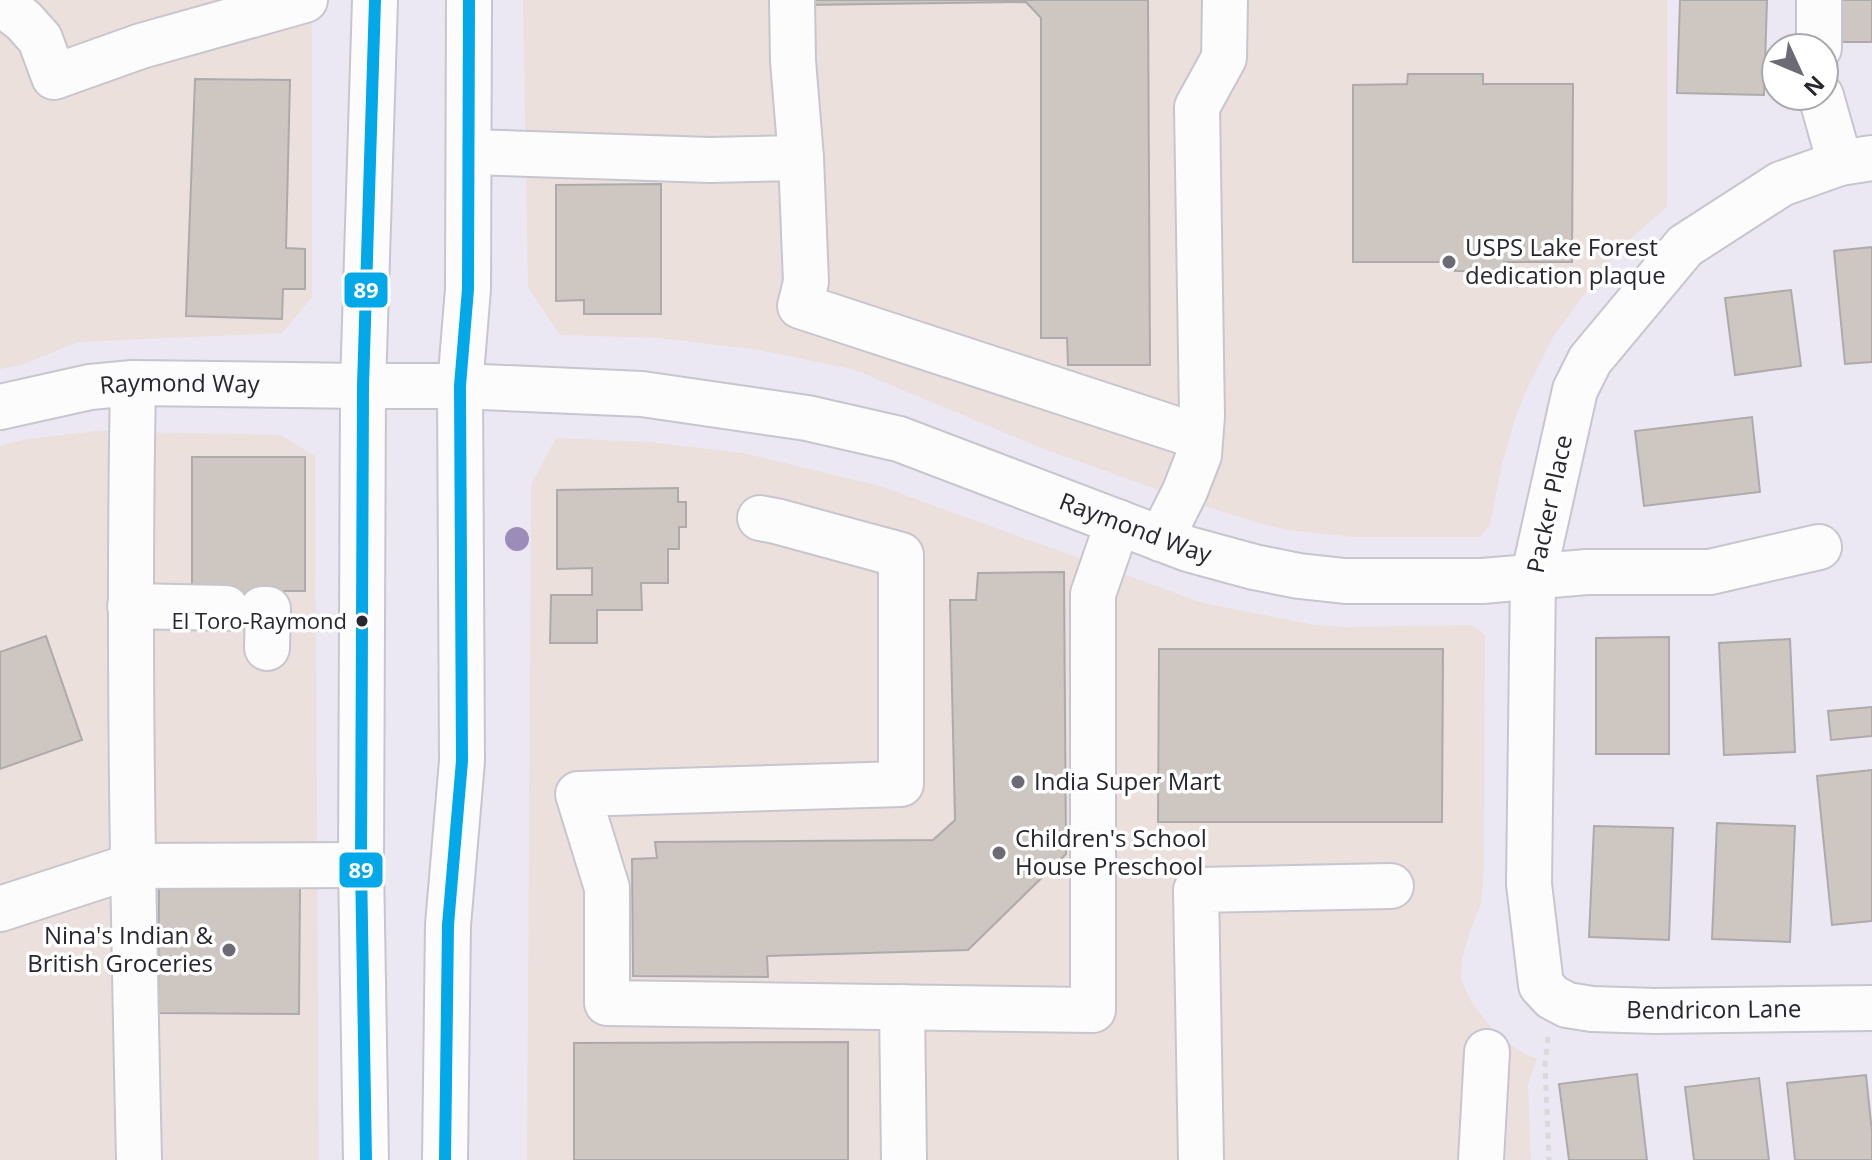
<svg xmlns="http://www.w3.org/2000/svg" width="1872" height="1160" font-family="'Open Sans',sans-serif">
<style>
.commercial{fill:#ece0dd}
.building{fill:#cec6c0;stroke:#adaaac;stroke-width:2}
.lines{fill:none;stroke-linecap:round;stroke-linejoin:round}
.minor-casing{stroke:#c7c5ce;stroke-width:48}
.major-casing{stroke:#c7c5ce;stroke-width:48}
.path{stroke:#d9d8db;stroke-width:5;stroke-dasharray:6 6;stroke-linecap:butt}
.minor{stroke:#fcfcfd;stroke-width:44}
.major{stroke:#fcfcfd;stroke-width:44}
.bus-1-casing{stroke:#fff;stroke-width:18}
.bus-1{stroke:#02a8e8;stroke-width:12}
.tree{fill:#9c8cba}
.poi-dot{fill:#6c6a73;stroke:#fff;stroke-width:3}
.bus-dot{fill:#28262e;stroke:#fff;stroke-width:3}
.labels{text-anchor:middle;stroke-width:7;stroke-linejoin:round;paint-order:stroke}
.bus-label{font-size:22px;fill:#28262e;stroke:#fff;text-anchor:end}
.poi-label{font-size:24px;fill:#28262e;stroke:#fff;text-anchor:start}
.street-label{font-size:24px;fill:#28262e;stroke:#fff}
.line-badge{stroke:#fff;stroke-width:3}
.badge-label{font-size:22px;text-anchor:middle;font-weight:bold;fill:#fff}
</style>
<rect width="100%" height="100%" fill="#ebe8f4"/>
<path class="commercial" d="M0 0H312V297L282 333 78 342 22 365 0 369Z
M523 0H1667V207L1638 232 1604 268 1553 337 1527 389 1516 416 1502 464 1490 525 1480 537H1353L1287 530 1259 523 1204 506 1041 448 855 370 760 350 659 338 560 335 528 288Z
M95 431 281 435 315 456 319 1160H0V446L21 440Z
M556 438 650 442 743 453 880 486 1203 603 1315 625 1346 627 1471 625 1485 634 1484 873 1481 904 1470 931 1462 959 1461 978 1471 1001 1498 1036 1524 1054 1537 1058 1528 1085 1531 1160H527L531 484Z"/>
<path class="building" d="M805 0H1148L1150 365H1068L1067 338H1041V18L1026 2 805 5Z
M1680 0H1767L1764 95 1677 93Z
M1838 0H1872V42H1839Z
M1408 74H1483V84H1573L1572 262H1504V271H1455V262H1353V85L1407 84Z
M195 79 290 80 286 248 305 249V289H283L282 319 186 316Z
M661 184V314H584V300L556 301V185Z
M1872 247V362L1845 364 1834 251Z
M1791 290 1801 366 1735 375 1725 298Z
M1752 417 1760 492 1644 506 1635 431Z
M192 457H305V591H262V628L226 629 192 591Z
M678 488V502H686V527H679V549H668V583H641L642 610H597V643H550L551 595H592V568L557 569V490Z
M1064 572 1066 854 968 950 767 956 768 977 633 976 632 859 657 858 655 842 933 840 955 820 950 600H976L978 573Z
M46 636 82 740 0 769V652Z
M1669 637V754H1596V638Z
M1790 639 1795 752 1724 755 1719 643Z
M1159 649H1443L1442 822H1158Z
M1872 707V736L1831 740 1828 711Z
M1872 770V921L1832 925 1817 776Z
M1717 823 1795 826 1790 942 1712 939Z
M1594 826 1673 828 1669 940 1589 937Z
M159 887H300L299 1014 158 1013Z
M848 1042V1160H574V1043Z
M1637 1074 1647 1160H1569L1559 1084Z
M1866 1075 1872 1132V1160H1795L1787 1083Z
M1759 1078 1769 1160H1694L1685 1087Z"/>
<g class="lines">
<defs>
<g id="minor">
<path d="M8 0 1 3 24 21 40 39 54 77 141 46 305 0"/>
<path d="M1819 0V48"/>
<path d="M1821 96 1840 163"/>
<path d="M470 152 710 160 801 158 793 61 792 0"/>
<path d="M801 158 806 282 800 306 1200 437"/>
<path id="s1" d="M1872 158 1840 163 1781 184 1685 246 1590 360 1575 390 1533 578 1529 884 1541 985 1552 997 1567 1005 1592 1009 1655 1011 1872 1008"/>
<path d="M133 383C128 642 133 901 139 1160"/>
<path id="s2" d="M460 386 642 394 807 418 899 439 1188 549 1254 567 1299 576 1345 581H1482L1587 572H1710L1819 547"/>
<path id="s3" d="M0 407 90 387 133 383 363 386"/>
<path d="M760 518 776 521 901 555V784L578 794 607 888V1003L1093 1010V594L1118 522"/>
<path d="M1161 539 1185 491 1199 455 1202 416 1197 107 1224 58 1225 0"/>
<path d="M130 606 226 608"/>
<path d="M262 609H268L267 648"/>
<path d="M0 909 132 866 361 865"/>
<path d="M902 1007 904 1160"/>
<path d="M1201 1160 1196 890 1391 886"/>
<path d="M1481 1160 1487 1052"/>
</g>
<path id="major" d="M363 386H460
M366 1160 361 865 363 386 375 0
M445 1160 448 925 462 761 460 386 468 289 469 0"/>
</defs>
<use href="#minor" class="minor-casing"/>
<use href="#major" class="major-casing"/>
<path class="path" d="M1548 1037 1545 1064 1549 1160"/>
<use href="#minor" class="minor"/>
<use href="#major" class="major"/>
<defs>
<path id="bus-1" d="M366 1160 361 865 363 386 375 0
M445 1160 448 925 462 761 460 386 468 289 469 0"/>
</defs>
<use href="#bus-1" class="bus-1-casing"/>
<use href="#bus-1" class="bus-1"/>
</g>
<circle class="tree" cx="517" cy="539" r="12"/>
<g class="poi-dot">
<circle cx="1449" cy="262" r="8"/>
<circle cx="1018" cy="782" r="8"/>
<circle cx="999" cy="853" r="8"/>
<circle cx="229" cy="950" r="8"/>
</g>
<circle class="bus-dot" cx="362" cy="621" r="7"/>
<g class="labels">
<g class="bus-label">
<text x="347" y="629">El Toro-Raymond</text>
</g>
<g class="poi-label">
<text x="1465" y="256">USPS Lake Forest<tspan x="1465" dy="28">dedication plaque</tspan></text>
<text x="1034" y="790">India Super Mart</text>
<text x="1015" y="847">Children's School<tspan x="1015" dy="28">House Preschool</tspan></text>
<text x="213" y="944" text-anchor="end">Nina's Indian &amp;<tspan x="213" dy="28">British Groceries</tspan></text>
</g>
<g class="street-label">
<text dy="8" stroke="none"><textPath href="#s3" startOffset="182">Raymond Way</textPath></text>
<text transform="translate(1550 504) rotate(-78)" y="8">Packer Place</text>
<text dy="8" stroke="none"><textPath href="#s2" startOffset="696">Raymond Way</textPath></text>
<text dy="8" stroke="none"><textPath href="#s1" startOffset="1172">Bendricon Lane</textPath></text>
</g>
</g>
<g class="line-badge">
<rect x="343" y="271" width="46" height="38" rx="8" fill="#02a8e8"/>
<rect x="338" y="851" width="46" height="38" rx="8" fill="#02a8e8"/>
</g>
<g class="badge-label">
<text x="366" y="298">89</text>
<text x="361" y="878">89</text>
</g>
<g transform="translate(1800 72) rotate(134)"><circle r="38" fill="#ffffff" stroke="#a9a8ab" stroke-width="2"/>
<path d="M0-6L14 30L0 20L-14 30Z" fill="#6c6a73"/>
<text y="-12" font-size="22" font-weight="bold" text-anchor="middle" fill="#28262e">N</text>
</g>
</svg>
